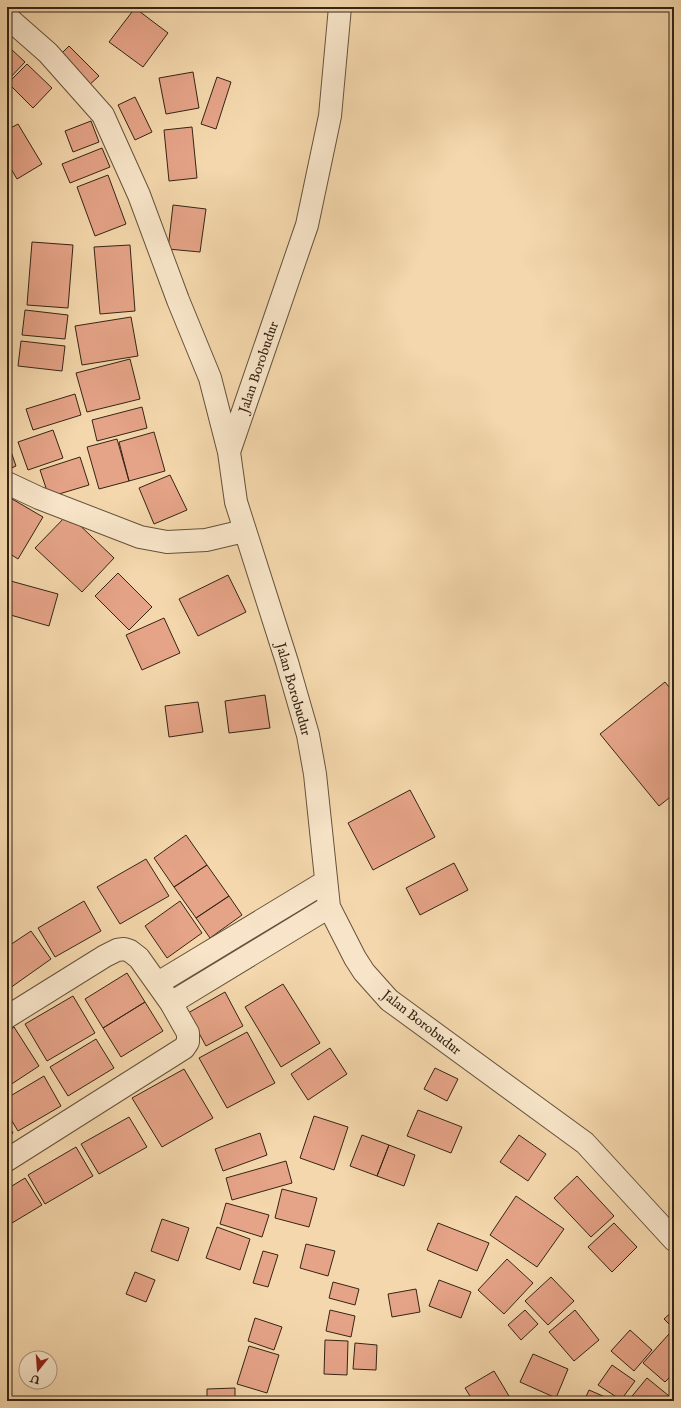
<svg xmlns="http://www.w3.org/2000/svg" width="681" height="1408" font-family="'IM FELL English',serif">
<style>
.building{fill:#e5a387;stroke:#352515}
.lines{fill:none;stroke-linecap:round;stroke-linejoin:round}
.minor-casing{stroke:#65523b;stroke-width:24}
.minor{stroke:#f8e5c9;stroke-width:22}
.labels{text-anchor:middle;stroke-width:3.5;stroke-linejoin:round;paint-order:stroke}
.street-label{font-size:14px;fill:#352515;stroke:#f8e5c9}
</style>
<rect width="100%" height="100%" fill="#f4d7ac"/>
<filter id="stains"><feTurbulence type="fractalNoise" baseFrequency=".005" numOctaves="4"/><feColorMatrix values="0 0 0 0 .2 0 0 0 0 .09 0 0 0 0 .02 0 0 0 .5 -.17"/></filter>
<radialGradient id="worn" r=".72"><stop offset=".6" stop-color="#630" stop-opacity="0"/><stop offset="1" stop-color="#630" stop-opacity=".3"/></radialGradient>
<path class="building" d="M184 7H214V11L184 9Z
M135 8 168 33 143 67 109 42Z
M69 46 99 76 87 87 58 57Z
M11 49 25 62 8 80 7 54Z
M27 64 52 88 33 108 8 83Z
M193 72 199 108 166 114 159 78Z
M217 77 231 82 216 129 201 124Z
M135 97 152 132 135 140 118 105Z
M91 121 99 142 73 152 65 131Z
M18 124 42 164 17 179 7 162V130Z
M192 127 197 178 169 181 164 130Z
M102 148 110 167 70 183 62 164Z
M108 175 126 224 95 236 77 187Z
M173 205 206 209 200 252 168 249Z
M32 242 73 245 68 308 27 305Z
M130 245 135 311 100 314 94 247Z
M25 310 68 315 65 339 22 335Z
M131 317 138 356 82 365 75 326Z
M21 341 65 346 62 371 18 366Z
M130 359 140 399 87 412 76 373Z
M75 394 81 415 33 430 26 409Z
M142 407 147 428 97 441 92 420Z
M53 430 63 458 28 470 18 442Z
M154 432 165 471 129 481 119 442Z
M117 439 129 481 99 489 87 447Z
M7 440 16 466 7 470Z
M80 457 89 485 49 497 40 470Z
M170 475 187 510 154 524 139 488Z
M7 496 43 517 18 559 7 552Z
M68 514 114 558 82 592 35 548Z
M118 573 152 607 129 630 95 596Z
M228 575 246 612 198 636 179 599Z
M7 580 58 594 49 626 7 614Z
M164 618 180 653 142 670 126 635Z
M665 682 674 693V794L659 806 600 734Z
M265 695 270 728 229 733 225 701Z
M198 702 203 732 169 737 165 706Z
M410 790 435 837 373 870 348 823Z
M674 816V824L670 820Z
M186 835 207 865 174 887 154 858Z
M146 859 169 896 120 924 97 887Z
M454 863 468 890 420 915 406 888Z
M207 865 229 896 196 918 174 887Z
M229 896 242 915 210 938 196 918Z
M84 901 101 931 55 957 38 928Z
M180 901 202 933 167 958 145 926Z
M31 931 51 959 10 988 7 983V947Z
M127 973 145 1002 103 1028 85 999Z
M283 984 320 1043 281 1067 245 1007Z
M225 992 243 1026 206 1046 188 1013Z
M73 996 95 1033 47 1061 25 1024Z
M145 1002 163 1031 121 1057 103 1028Z
M14 1027 39 1066 7 1087V1032Z
M247 1032 275 1083 227 1108 199 1058Z
M96 1039 114 1068 68 1096 50 1067Z
M330 1048 347 1074 308 1100 291 1074Z
M435 1068 458 1079 447 1101 424 1089Z
M184 1069 213 1118 162 1147 132 1098Z
M44 1076 61 1106 18 1131 7 1113V1098Z
M418 1110 462 1127 451 1153 407 1136Z
M314 1116 348 1127 334 1170 300 1158Z
M129 1117 147 1147 99 1174 81 1144Z
M7 1123 13 1133 7 1137Z
M260 1133 267 1155 223 1171 215 1149Z
M362 1135 389 1145 377 1176 350 1166Z
M519 1135 546 1154 528 1181 500 1162Z
M389 1145 415 1155 404 1186 377 1176Z
M76 1147 93 1176 45 1204 28 1175Z
M286 1161 292 1183 232 1200 226 1178Z
M577 1176 614 1216 591 1237 554 1198Z
M25 1178 42 1205 7 1226V1189Z
M282 1189 317 1198 309 1227 275 1218Z
M516 1196 564 1229 537 1267 490 1235Z
M226 1203 269 1215 262 1237 220 1224Z
M162 1219 189 1228 178 1261 151 1251Z
M438 1223 489 1243 477 1271 427 1250Z
M614 1223 637 1247 612 1272 588 1247Z
M217 1227 250 1239 240 1270 206 1258Z
M306 1244 335 1251 328 1276 300 1268Z
M263 1251 278 1255 268 1287 253 1283Z
M507 1259 533 1283 504 1314 478 1290Z
M135 1272 155 1280 146 1302 126 1294Z
M551 1277 574 1301 548 1325 525 1301Z
M439 1280 471 1292 461 1318 429 1306Z
M333 1282 359 1289 355 1305 329 1298Z
M416 1289 420 1312 392 1317 388 1294Z
M330 1310 355 1316 351 1337 326 1331Z
M525 1310 538 1324 521 1340 508 1325Z
M575 1310 599 1340 574 1361 549 1332Z
M674 1310V1329L664 1319Z
M255 1318 282 1327 274 1350 248 1341Z
M630 1330 652 1350 634 1371 611 1351Z
M669 1334 674 1339V1373L665 1382 643 1363Z
M325 1340 348 1341 347 1375 324 1374Z
M355 1343 377 1345 376 1370 353 1369Z
M249 1346 279 1355 267 1393 237 1384Z
M533 1354 568 1369 556 1398 520 1382Z
M612 1365 635 1381 621 1400 598 1385Z
M494 1371 512 1401H473L465 1388Z
M647 1378 674 1400V1401H628Z
M235 1388V1401H207V1389Z
M589 1390 612 1400V1401H584Z"/>
<g class="lines">
<defs>
<path id="minor" d="M340 7 330 116 307 225 229 452 236 502 287 662 308 735 315 774 329 907 355 958 364 972 389 1000 585 1143 674 1240
M7 17 48 53 103 115 139 195 178 300 210 378 229 452
M7 483 39 498 140 537 167 542 206 540 244 531
M158 983 325 882
M171 1003 329 907
M7 1017 105 956 117 950 124 949 130 951 139 958 171 1003 188 1033V1042L184 1048 7 1160"/>
</defs>
<use href="#minor" class="minor-casing"/>
<use href="#minor" class="minor"/>
</g>
<g class="labels">
<g class="street-label">
<text transform="translate(258 367) rotate(-71)" y="5">Jalan Borobudur</text>
<text transform="translate(294 689) rotate(74)" y="5">Jalan Borobudur</text>
<text transform="translate(422 1022) rotate(38)" y="5">Jalan Borobudur</text>
</g>
</g>
<rect width="681" height="1408" fill="none" stroke="#f4d7ac" stroke-width="24"/>
<rect x="8" y="8" width="665" height="1392" fill="none" stroke="#352515" stroke-width="2"/>
<rect x="12" y="12" width="657" height="1384" fill="none" stroke="#352515"/>
<g transform="translate(38 1370) rotate(197)"><circle r="19" fill="#f8e5c9" stroke="#aa9881"/>
<path d="M0-3L7 15L0 10L-7 15Z" fill="#8f2418"/>
<text y="-6" font-size="11" font-weight="bold" text-anchor="middle" fill="#352515">U</text>
</g>
<rect width="100%" height="100%" filter="url(#stains)"/>
<rect width="100%" height="100%" fill="url(#worn)"/>
</svg>
